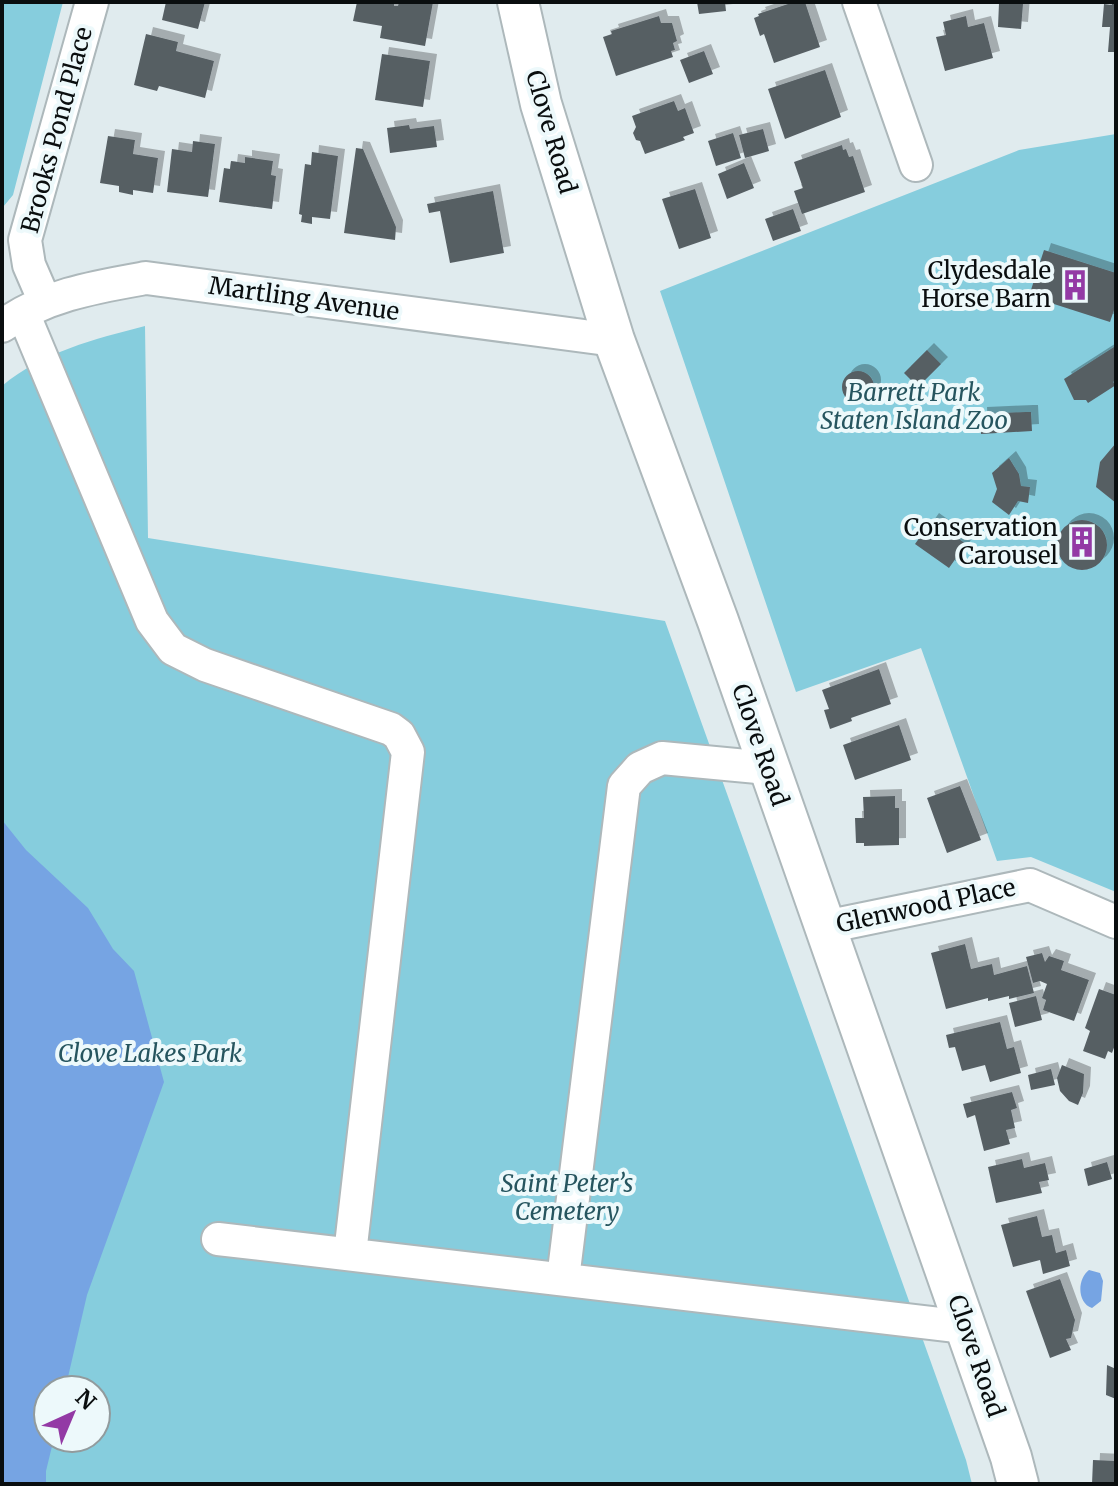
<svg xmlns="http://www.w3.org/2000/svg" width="1118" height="1486" font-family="Merriweather,serif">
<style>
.green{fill:#86cddd;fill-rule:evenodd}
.water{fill:#76a4e3}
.building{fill:#575f64;filter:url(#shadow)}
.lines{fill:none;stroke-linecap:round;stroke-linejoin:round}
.minor-casing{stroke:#adb8bb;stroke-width:36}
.major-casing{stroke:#adb8bb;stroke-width:44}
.minor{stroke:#fff;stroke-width:32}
.major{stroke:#fff;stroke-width:40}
.labels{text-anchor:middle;stroke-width:8;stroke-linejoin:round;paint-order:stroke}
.street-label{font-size:24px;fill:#0a0e0f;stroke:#edf9fb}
.poi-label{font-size:24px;fill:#0a0e0f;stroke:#edf9fb;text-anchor:end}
.park-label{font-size:24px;font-style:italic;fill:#26555f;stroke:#edf9fb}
</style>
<defs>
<filter id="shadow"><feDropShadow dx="7" dy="-7" stdDeviation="0" flood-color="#0004"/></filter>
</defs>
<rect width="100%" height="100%" fill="#e0ebee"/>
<path class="green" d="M2 2H63L13 195 3 207Z
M1116 134V892L1031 857 997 861 921 648 796 692 660 291 1019 150Z
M145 326 148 538 665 621 966 1460 972 1484H2V386C42 352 95 339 145 326ZM48 1390H96V1438H48Z"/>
<path class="water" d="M2 820 26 850 88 908 113 949 134 971 164 1082 87 1295 65 1390H48V1438H54L46 1471V1484H2Z
M1089 1270 1100 1273 1103 1281 1101 1301 1092 1308C1077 1303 1077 1279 1089 1270Z"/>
<path class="building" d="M166 2H205L198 29 162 20Z
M357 2H394V6H398L399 2H433L425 46 380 38 382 26 353 21Z
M697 2H725L726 11 699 14Z
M794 2H805L820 47 774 63 764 34 760 36 754 18 759 16 758 14Z
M1112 2H1116V52H1108L1110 27H1102L1104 4 1112 5Z
M999 3 1023 4 1021 29 998 27Z
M659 16 661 23H672L677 41 673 43 675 50 671 51 673 57 616 76 603 37 612 34 611 31Z
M966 16 968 27 984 23 993 58 945 71 936 37 946 35 943 22Z
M146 34 178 42 176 51 214 61 205 98 159 86 157 91 134 85Z
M704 51 713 74 689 83 680 60Z
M382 54 430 61 423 107 375 100Z
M825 70 841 117 785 139 768 89Z
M674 101 678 111 685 108 694 133 683 137 685 140 645 154 640 141 636 140 633 133 636 127 632 116Z
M409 125 410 129 434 126 437 147 390 153 387 128Z
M763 129 769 151 745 158 739 135Z
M733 133 741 158 716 166 708 141Z
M108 136 135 140 133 154 158 158 153 193 133 190V195L119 192V186L100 183Z
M193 141 215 144 208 197 167 192 172 149 192 152Z
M842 145 843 150 846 149 849 157 853 156 865 192 802 214 794 191 803 188 794 162Z
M356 148 363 149 396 227 395 240 344 233Z
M312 152 338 156 330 219 312 217V224L301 222 302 215 299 214 305 164 311 165Z
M245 157 273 161 271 175 276 176 272 209 219 202 224 168 230 169 231 161 245 163Z
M744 163 754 188 727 199 718 174Z
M695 189 711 238 679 249 662 199Z
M493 191 504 253 450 263 440 211 429 213 427 204Z
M793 209 801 231 773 241 765 219Z
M1044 250 1116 273V304L1110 322 1029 296Z
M1114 347 1116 380 1113 382 1116 385 1088 403 1086 400H1074L1064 379Z
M927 350 941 364 918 387 904 373Z
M842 387a16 16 0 1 1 32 0a16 16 0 1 1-32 0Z
M1026 412H1031L1032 431 981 434 980 414Z
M1116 443V503L1096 487 1100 462Z
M1009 458 1019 474 1021 486 1030 487 1028 503 1018 501 1009 515 992 502 997 489 992 473Z
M932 520 966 544 949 568 915 544Z
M1057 545a25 25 0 1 1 50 0a25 25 0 1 1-50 0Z
M879 669 891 704 851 718 852 721 830 729 824 710 829 709 822 690Z
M899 725 911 760 855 780 843 745Z
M960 786 981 840 947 853 927 798Z
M895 796V808H899V845L864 846V843H856L855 818H864L863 797Z
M965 944 971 969 992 964 994 975 1027 966 1034 993 1009 999V996L988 1001V998L946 1009 931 953Z
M1042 953 1045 962 1049 956 1064 961 1061 970 1089 980 1074 1021 1043 1010 1046 1000 1042 998 1047 984 1040 981 1033 983 1026 957Z
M1099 989 1116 995V1042L1112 1053 1108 1051 1105 1059 1083 1051 1090 1031 1085 1028Z
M1036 996 1042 1020 1015 1027 1009 1003Z
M1000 1022 1007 1049 1014 1047 1021 1073 990 1082 985 1065 962 1071 955 1047 949 1048 946 1035Z
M1062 1065 1084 1074 1083 1093 1078 1105 1069 1101 1060 1091 1057 1078Z
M1051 1069 1055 1085 1031 1090 1028 1075Z
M1012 1092 1017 1108 1011 1110 1015 1128 1006 1130 1010 1144 984 1151 975 1115 967 1118 963 1104Z
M1022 1159 1024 1168 1045 1163 1049 1180 1039 1182 1042 1193 996 1203 988 1167Z
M1107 1162 1112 1179 1088 1186 1084 1169Z
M1037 1216 1042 1237 1052 1235 1056 1253 1066 1250 1070 1266 1043 1274 1040 1260 1013 1267 1001 1225Z
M1060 1279 1075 1320 1071 1338 1066 1339 1071 1350 1050 1358 1026 1291Z
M1107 1365 1116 1369V1399L1106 1395Z
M1093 1460 1116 1461V1484H1092Z"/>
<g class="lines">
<defs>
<path id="minor" d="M859 2 916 165
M45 302 29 265 25 240 92 2
M23 313 152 621 173 649 205 665 391 729 399 735 408 752 350 1254
M2 326C45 295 95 287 146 278L614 340
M825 927 1030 885 1116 922
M218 1239 965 1327
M563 1279 624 786 640 768 662 758 768 768"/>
<path id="major" d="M518 2 541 104 614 340 718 621 1011 1457 1018 1484"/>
</defs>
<use href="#minor" class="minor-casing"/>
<use href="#major" class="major-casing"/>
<use href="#minor" class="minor"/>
<use href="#major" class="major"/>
</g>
<defs>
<symbol id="building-bare" viewBox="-9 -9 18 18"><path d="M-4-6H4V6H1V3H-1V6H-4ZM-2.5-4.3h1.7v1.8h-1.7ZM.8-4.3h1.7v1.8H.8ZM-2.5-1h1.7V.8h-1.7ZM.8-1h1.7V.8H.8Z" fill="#933aa5" stroke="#edf9fb" stroke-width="2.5" paint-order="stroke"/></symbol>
</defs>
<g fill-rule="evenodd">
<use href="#building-bare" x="1053" y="263" width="44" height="44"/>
<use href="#building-bare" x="1060" y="520" width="44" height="44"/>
</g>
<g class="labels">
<g class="street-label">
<text transform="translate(57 130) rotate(-75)" y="8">Brooks Pond Place</text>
<text transform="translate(551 132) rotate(74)" y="8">Clove Road</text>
<text transform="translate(304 299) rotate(8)" y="8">Martling Avenue</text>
<text transform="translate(760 745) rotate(71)" y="8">Clove Road</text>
<text transform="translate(926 906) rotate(-12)" y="8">Glenwood Place</text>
<text transform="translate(976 1356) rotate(71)" y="8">Clove Road</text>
</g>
<g class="poi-label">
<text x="1051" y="279">Clydesdale<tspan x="1051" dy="28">Horse Barn</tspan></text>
<text x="1058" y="536">Conservation<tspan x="1058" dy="28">Carousel</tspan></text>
</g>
<g class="park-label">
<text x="914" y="401">Barrett Park<tspan x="914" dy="28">Staten Island Zoo</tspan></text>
<text x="150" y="1062">Clove Lakes Park</text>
<text x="567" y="1192">Saint Peter’s<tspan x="567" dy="28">Cemetery</tspan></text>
</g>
</g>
<rect width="1118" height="1486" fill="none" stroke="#0a0e0f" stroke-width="8"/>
<g transform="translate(72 1414) rotate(44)"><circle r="38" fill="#edf9fb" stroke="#929b9d" stroke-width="2"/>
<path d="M0-6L14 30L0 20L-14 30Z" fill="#933aa5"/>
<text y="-12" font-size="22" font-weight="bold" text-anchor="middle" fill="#0a0e0f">N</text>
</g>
</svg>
